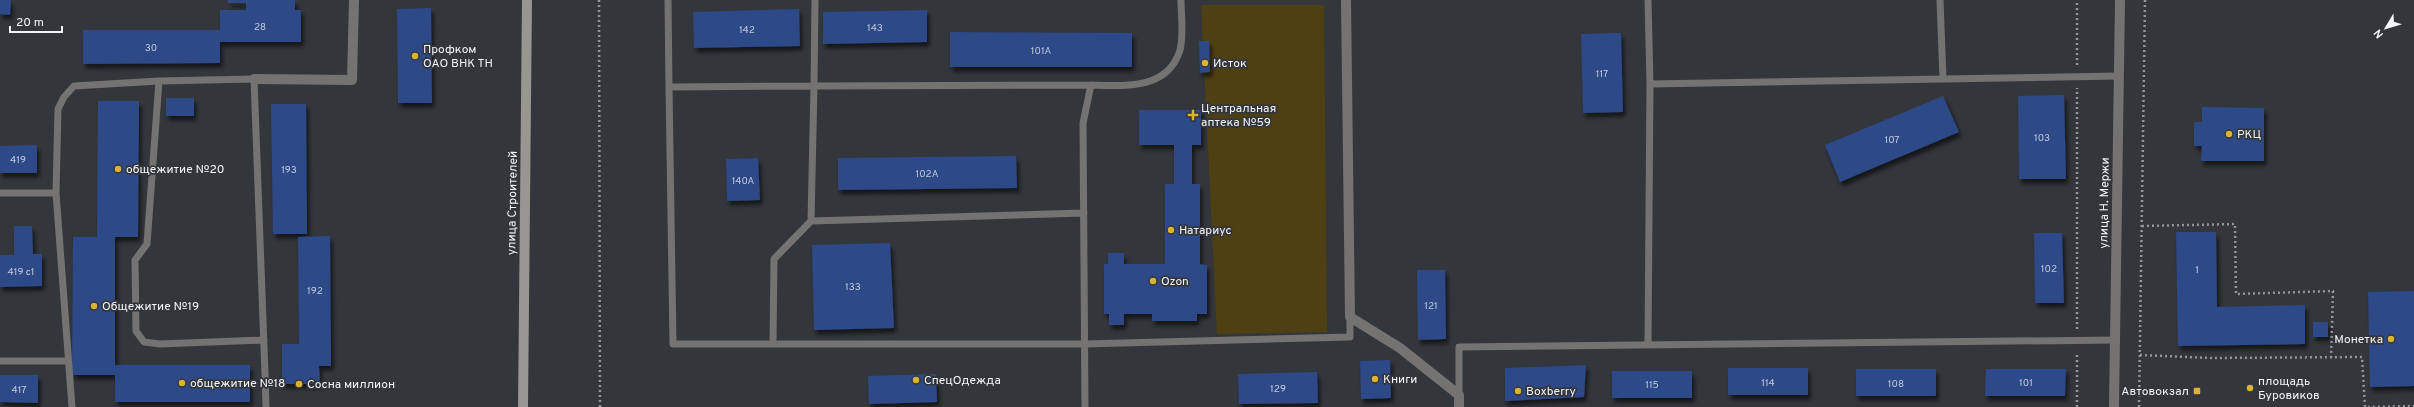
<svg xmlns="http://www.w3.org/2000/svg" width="2414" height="407" font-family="Overpass,sans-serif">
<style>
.green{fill:#4e4013}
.building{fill:#2d4888;filter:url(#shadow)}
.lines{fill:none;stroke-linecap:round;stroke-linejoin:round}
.path{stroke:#929599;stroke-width:2.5;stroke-dasharray:2 3;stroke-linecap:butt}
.lane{stroke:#747371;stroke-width:7}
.street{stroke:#747371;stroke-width:10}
.secondary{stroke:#979691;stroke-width:10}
.poi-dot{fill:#d9b334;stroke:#33363b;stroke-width:1.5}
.labels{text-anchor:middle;stroke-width:3.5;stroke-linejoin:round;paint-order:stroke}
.number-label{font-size:10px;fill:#c1c9db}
.poi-label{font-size:12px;fill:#f2f4f7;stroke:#33363b;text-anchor:start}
.street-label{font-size:12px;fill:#f2f4f7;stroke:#33363b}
</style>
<defs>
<filter id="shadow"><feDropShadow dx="2.5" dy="4.5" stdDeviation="2" flood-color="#0009"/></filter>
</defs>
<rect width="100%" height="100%" fill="#33363b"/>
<path class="green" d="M1201 5H1324L1327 332 1217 334Z"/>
<path class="building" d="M0 0H11L10 15 0 14Z
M228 0H295V10H301V42H220V63L83 64V30H220V10H246V3H228Z
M431 8 432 103H398L397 9Z
M799 9 800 46 694 48 693 12Z
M927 10V42L823 44V12Z
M950 32 1132 33V67H950Z
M1621 33 1623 112 1583 113 1581 34Z
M1199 41H1209L1210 72 1200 73Z
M2064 95 2066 179H2019L2018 96Z
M1943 96 1959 132 1840 182 1825 145Z
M166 98H194V116H166Z
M98 101H139L138 237H115V365H250V402H115V375H72L73 237H97Z
M271 104H306L307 234H273Z
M2202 107 2264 108V161H2201L2202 146H2194V122H2202Z
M1139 110H1201V145H1192V184H1200V264L1207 265V314H1197V321H1152V314H1124V325H1109V314H1104V264H1108V253H1124V264H1165V184H1174V145H1139Z
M37 145V173H0V146Z
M1016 156 1017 188 838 190V158Z
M758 158 760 200 727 201 726 159Z
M14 226H32L33 254H42V286L0 287V255H14Z
M2176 232H2216L2217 307 2305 305V344L2178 346Z
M2034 233H2062L2064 303H2035Z
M330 236 331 366H319L320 384H282V344H299L298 237Z
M890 243 894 328 814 330 812 245Z
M1417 270H1445L1446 339 1418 340Z
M2414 291V386L2370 387 2368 292Z
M2313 322H2328V337H2313Z
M1390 360 1391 398 1361 399 1360 361Z
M1586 365 1584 397 1505 401V368Z
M1728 368H1808V395H1728Z
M1856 369H1936V396H1856Z
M1986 369H2066L2065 396H1985Z
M1612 371H1692V398H1612Z
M1317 372 1318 403 1239 404 1238 374Z
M936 374 937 402 869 404 868 376Z
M0 375H38V403L0 402Z"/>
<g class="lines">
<path class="path" d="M599 0 600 407
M2077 65V0
M2142 226 2235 224 2236 294 2333 291 2331 358
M2077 329V88
M2140 355 2210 358 2362 357 2365 407 2414 406
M2077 407V352
M2139 407 2145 0"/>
<path class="lane" d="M668 0 669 87 814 86 811 221 1084 213
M815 0 814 86 1091 85
M1648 0 1650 84
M1940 0 1943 79
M669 87 673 344H1085L1350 337V317
M0 193H56
M264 340 160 344 144 342 136 331 135 260 147 244 159 81 254 79 265 374 266 407
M773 344 774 259 811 221
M1648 344 1650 84 2119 76
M0 361H68
M1459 395V347L2115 340
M72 407 56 193 58 109 64 97 74 86 159 81
M1085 407 1083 123 1091 85C1125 86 1168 90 1180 50 1184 35 1181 15 1181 0"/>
<path class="street" d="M1346 0 1350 317 1400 348 1459 395V407
M254 79 352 80 354 0
M2114 407 2120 0"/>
<path class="secondary" d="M523 407 527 0"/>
</g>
<g class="poi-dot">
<circle cx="415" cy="56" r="4"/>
<circle cx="1205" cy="63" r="4"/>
<path d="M1191 109h4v4h4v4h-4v4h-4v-4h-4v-4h4z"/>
<circle cx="2229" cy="134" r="4"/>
<circle cx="118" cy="169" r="4"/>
<circle cx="1171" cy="230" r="4"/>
<circle cx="1153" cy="281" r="4"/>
<circle cx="94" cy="306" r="4"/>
<circle cx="2391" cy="339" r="4"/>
<circle cx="1375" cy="379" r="4"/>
<circle cx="916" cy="380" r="4"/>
<circle cx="182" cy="383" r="4"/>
<circle cx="299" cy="384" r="4"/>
<circle cx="2250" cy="388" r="4"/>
<circle cx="1518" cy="391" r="4"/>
<rect x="2193" y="387" width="8" height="8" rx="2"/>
</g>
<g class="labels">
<g class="number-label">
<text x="260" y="30">28</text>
<text x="875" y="31">143</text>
<text x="747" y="33">142</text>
<text x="151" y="51">30</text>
<text x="1041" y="54">101А</text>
<text x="1602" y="77">117</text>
<text x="2042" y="141">103</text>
<text x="1892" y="143">107</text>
<text x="18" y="163">419</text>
<text x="289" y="173">193</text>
<text x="927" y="177">102А</text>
<text x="743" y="184">140А</text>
<text x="2049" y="272">102</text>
<text x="2197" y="273">1</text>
<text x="21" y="275">419 с1</text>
<text x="853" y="290">133</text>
<text x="315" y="294">192</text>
<text x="1431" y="309">121</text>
<text x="1768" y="386">114</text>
<text x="2026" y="386">101</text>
<text x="1896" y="387">108</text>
<text x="1652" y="388">115</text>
<text x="1278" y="392">129</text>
<text x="19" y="393">417</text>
</g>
<g class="poi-label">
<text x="423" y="53">Профком<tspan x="423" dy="14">ОАО ВНК ТН</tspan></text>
<text x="1213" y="67">Исток</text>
<text x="1201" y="112">Центральная<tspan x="1201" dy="14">аптека №59</tspan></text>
<text x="2237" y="138">РКЦ</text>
<text x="126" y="173">общежитие №20</text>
<text x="1179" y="234">Натариус</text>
<text x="1161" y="285">Ozon</text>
<text x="102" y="310">Общежитие №19</text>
<text x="2383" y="343" text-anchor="end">Монетка</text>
<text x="1383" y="383">Книги</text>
<text x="924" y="384">СпецОдежда</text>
<text x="2258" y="385">площадь<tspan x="2258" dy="14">Буровиков</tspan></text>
<text x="190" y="387">общежитие №18</text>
<text x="307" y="388">Сосна миллион</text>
<text x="1526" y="395">Boxberry</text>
<text x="2189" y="395" text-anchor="end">Автовокзал</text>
</g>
<g class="street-label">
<text transform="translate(512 203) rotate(-89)" y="4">улица Строителей</text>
<text transform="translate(2104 203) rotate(-89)" y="4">улица Н. Мержи</text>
</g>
</g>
<g transform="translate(2386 28) rotate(232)" stroke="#33363b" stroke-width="3" paint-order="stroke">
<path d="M0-3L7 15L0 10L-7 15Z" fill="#f2f4f7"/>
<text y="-6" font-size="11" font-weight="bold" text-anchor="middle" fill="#f2f4f7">N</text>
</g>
<path d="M10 26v6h52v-6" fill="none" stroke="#f2f4f7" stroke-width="2"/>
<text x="16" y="26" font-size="12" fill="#f2f4f7" stroke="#33363b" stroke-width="3" paint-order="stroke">20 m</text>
</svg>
